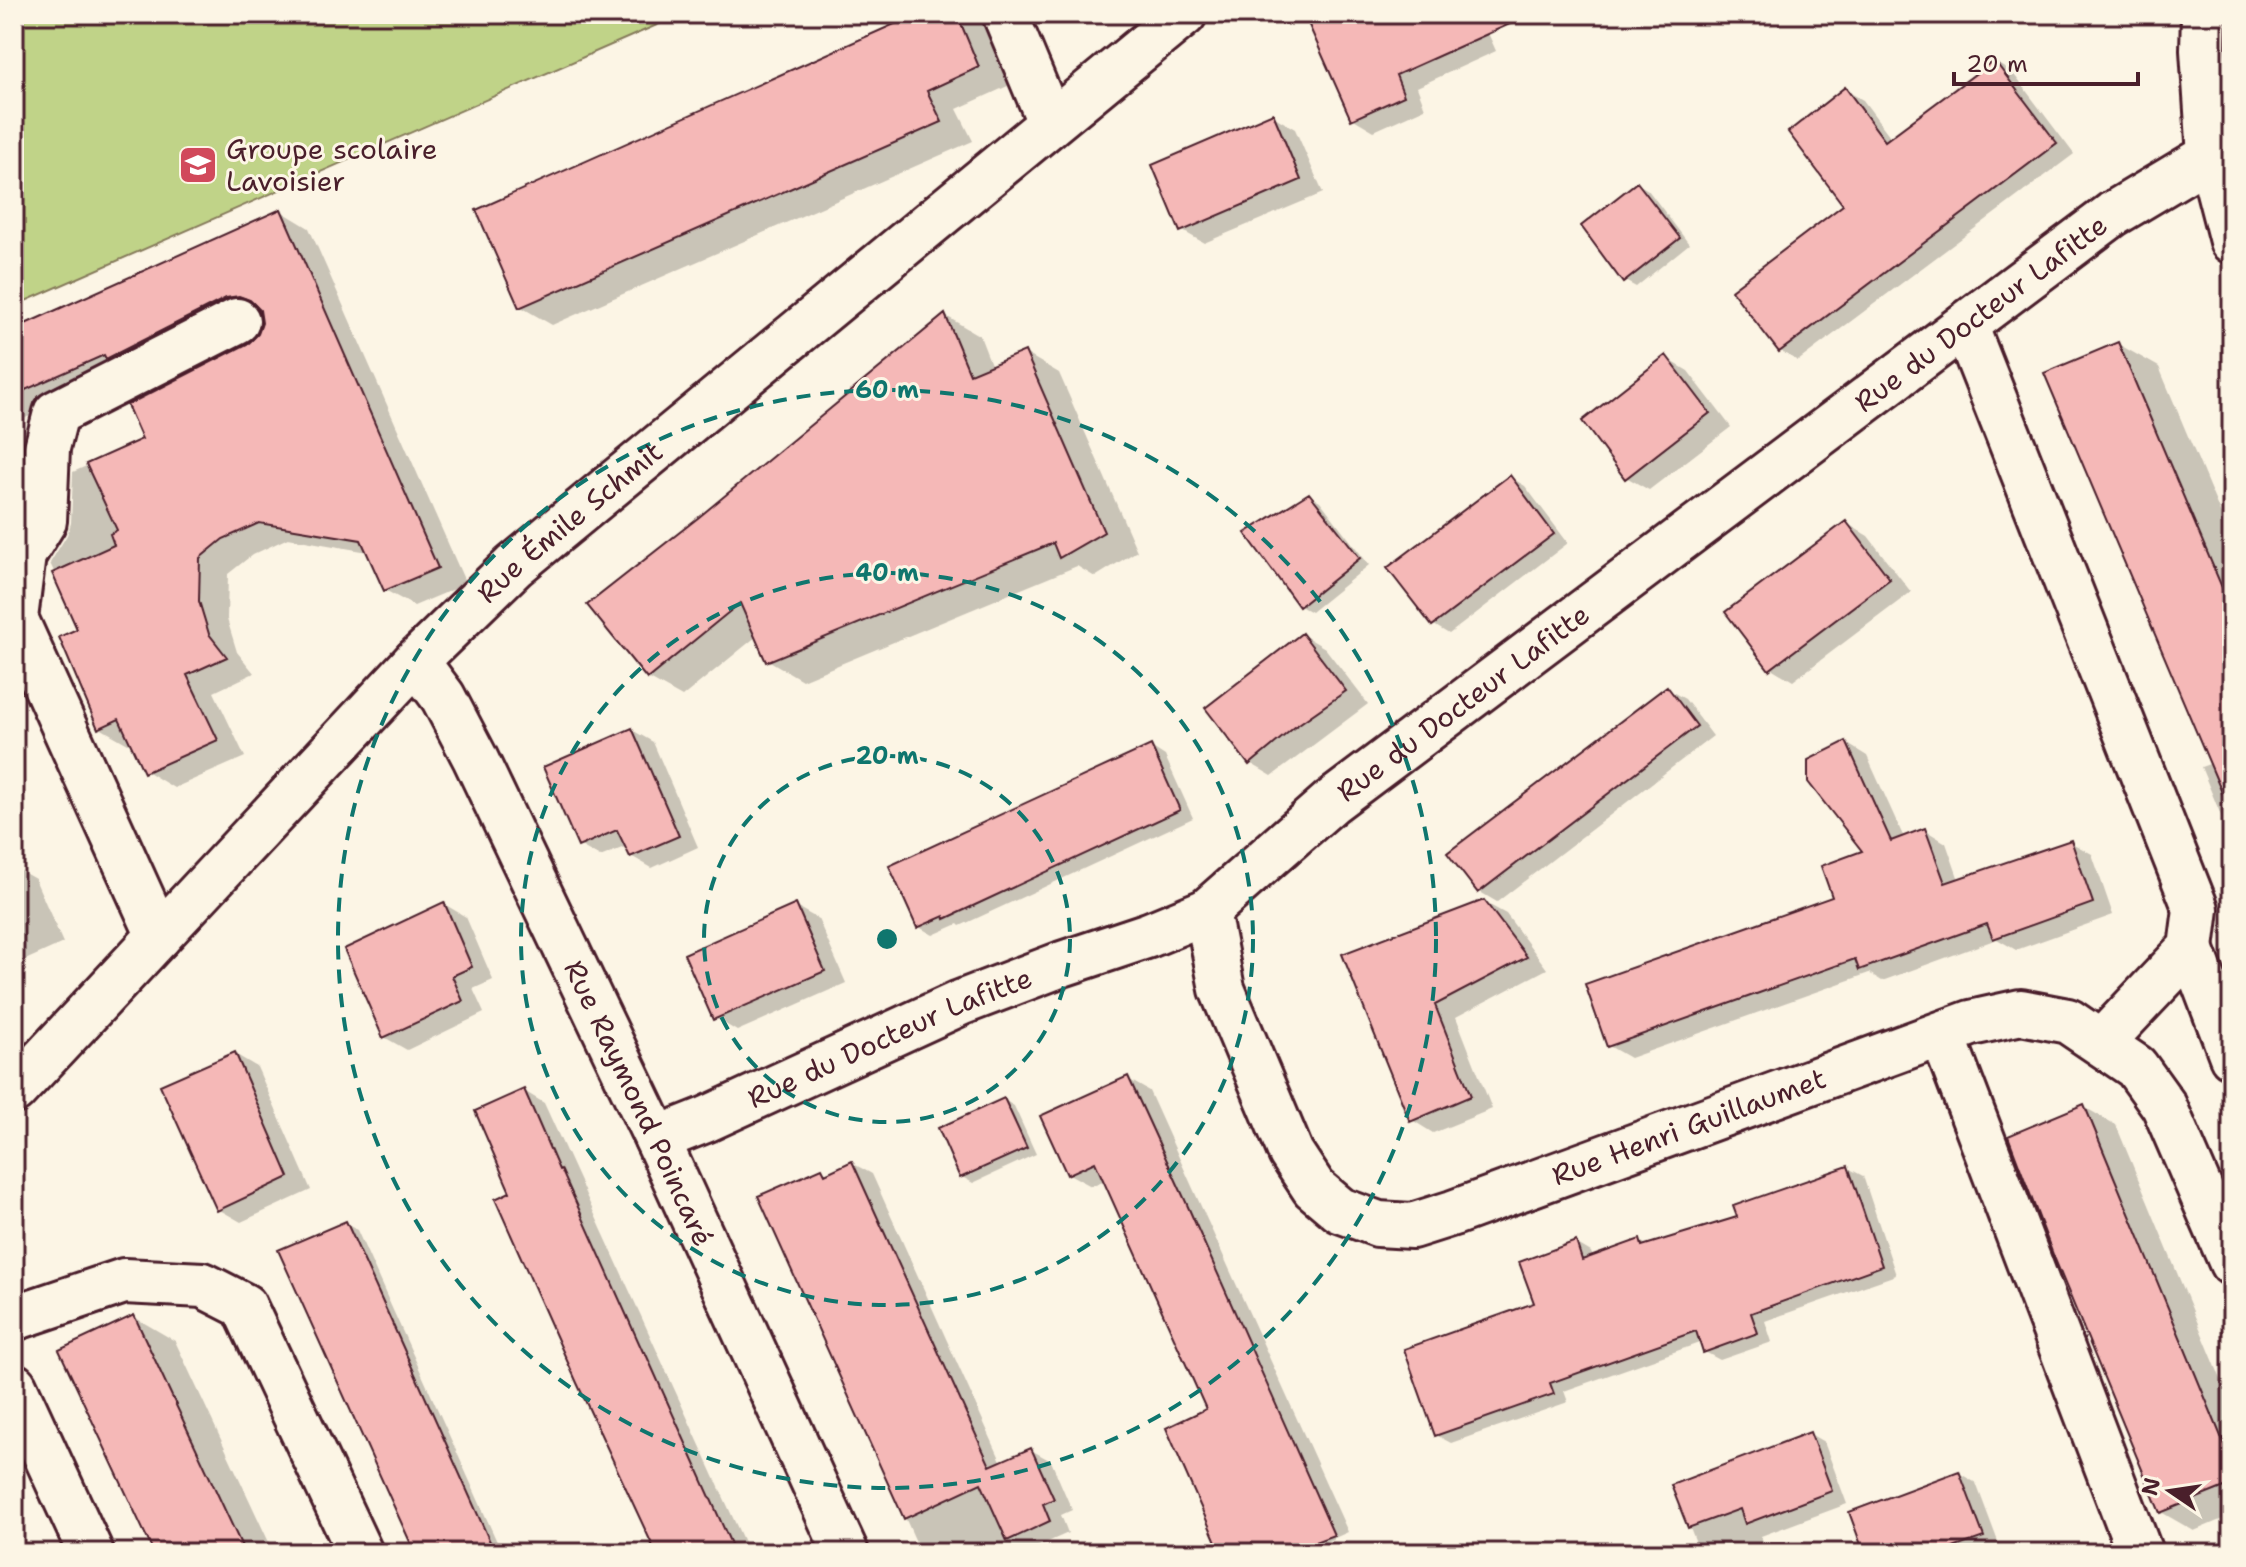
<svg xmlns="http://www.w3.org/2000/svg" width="2246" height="1567" font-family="'Shantell Sans',sans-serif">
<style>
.green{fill:#c0d388;stroke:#85795a;stroke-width:2}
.shadow{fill:#0003}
.building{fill:#f5b8b7;stroke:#4a1f2b;stroke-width:2}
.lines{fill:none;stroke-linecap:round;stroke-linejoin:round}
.minor-casing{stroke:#4a1f2b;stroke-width:50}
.minor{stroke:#fcf5e5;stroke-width:44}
.ring{fill:none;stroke:#0f766e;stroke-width:4;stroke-dasharray:14 10}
.labels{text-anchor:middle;stroke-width:6;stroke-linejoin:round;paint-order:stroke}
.poi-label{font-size:28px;fill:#4a1f2b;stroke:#fcf5e5;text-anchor:start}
.street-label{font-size:28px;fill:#4a1f2b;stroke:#fcf5e5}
.centre{fill:#0f766e;stroke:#fcf5e5;stroke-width:4}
.ring-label{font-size:24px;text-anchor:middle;font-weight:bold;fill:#0f766e;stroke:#fcf5e5;stroke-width:6;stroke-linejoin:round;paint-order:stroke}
</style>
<rect width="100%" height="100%" fill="#fcf5e5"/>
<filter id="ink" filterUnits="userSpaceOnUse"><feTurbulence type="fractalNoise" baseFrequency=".0125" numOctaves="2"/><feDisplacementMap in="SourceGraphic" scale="16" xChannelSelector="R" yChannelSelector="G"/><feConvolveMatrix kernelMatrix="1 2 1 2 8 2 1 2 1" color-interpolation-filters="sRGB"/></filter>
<g filter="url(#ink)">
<path class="green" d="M14 14H682L14 306Z"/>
<path class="shadow" d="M895 14H980L1010 85 957 109 973 141 552 325 521 307 899 24Z
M1308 14H1532L1488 33 1496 51 1417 87 1425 108 1374 131 1352 118Z
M1994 62 2012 72 2074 154 1798 361 1780 351 1846 206 1845 90 1863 100 1892 139Z
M1273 116 1295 129 1323 193 1204 243 1181 230Z
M1638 184 1648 190 1689 244 1636 287 1625 281Z
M281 211 309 228 466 584 414 606 385 590 368 552 288 538 252 555 228 574 227 619 237 652 254 673 214 692 245 757 174 788 146 771 132 742 128 744 100 728 80 630 50 563 67 535 71 523 73 472 145 440 260 335 264 323 262 313 14 423V332Z
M946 316 980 336 992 367 1025 353 1059 373 1137 551 1095 577 1077 566 802 680 768 660 757 636 682 697 648 678 700 519Z
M2118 344 2159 367 2232 541V842L2201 767 2212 763Z
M1666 358 1688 371 1731 427 1649 490 1626 477Z
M14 477 40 535 14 547Z
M1510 477 1525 486 1568 543 1449 634 1434 625 1390 568Z
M1309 495 1320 501 1369 565 1311 612 1300 606Z
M1846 523 1868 536 1911 592 1793 681 1771 668Z
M1303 635 1325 648 1368 704 1272 776 1250 763Z
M1667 689 1685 699 1713 736 1497 902 1480 892 1450 853Z
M632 730 653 742 698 847 652 868 631 856 627 846 600 857 579 845Z
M1846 743 1867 756 1904 838 1925 830 1946 843 1959 880 2070 842 2092 854 2113 915 2016 950 1997 939 1882 981 1869 973 1630 1058 1609 1046 1835 898 1865 852Z
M1151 747 1165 756 1193 818 960 926 958 924 933 935 919 927Z
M14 867 35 879 63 943 14 965Z
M1484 902 1506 914 1547 969 1456 1017 1492 1109 1433 1133 1412 1120 1345 955Z
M444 904 466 917 493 980 473 989 484 1013 407 1050 384 1037Z
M795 906 818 919 846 983 737 1031 715 1018Z
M235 1054 257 1067 311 1190 241 1222 218 1209Z
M1128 1079 1149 1091 1348 1532 1301 1553H1223L1209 1410 1105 1180 1091 1186 1069 1174Z
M524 1091 544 1103 749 1553H660L513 1193Z
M1004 1100 1014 1106 1036 1154 973 1183 962 1177Z
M2084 1107 2116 1125 2232 1406V1515L2194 1531 2161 1512Z
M852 1163 872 1174 1002 1463 1031 1450 1051 1461 1072 1510 1061 1515 1068 1533 1023 1553H921L761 1197 822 1170 829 1174Z
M1848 1168 1863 1176 1896 1275 1765 1321 1772 1342 1720 1360 1705 1352 1702 1342 1564 1391 1568 1402 1451 1443 1436 1435 1536 1304 1576 1243 1591 1252 1593 1258 1640 1241 1648 1246 1739 1218Z
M346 1224 357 1230 502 1553H417Z
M134 1317 175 1341 274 1553H156Z
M1810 1434 1824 1442 1847 1504 1761 1536 1767 1553H1700L1674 1486Z
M1959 1473 1976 1483 2000 1547 1984 1553H1866Z"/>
<path class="building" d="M917 14H957L979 67 927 91 942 122 519 308 476 210Z
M1304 14H1532L1396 75 1404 96 1351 120Z
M1994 60 2057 143 1779 352 1731 290 1843 205 1788 132 1845 87 1885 141Z
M1273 113 1301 180 1180 232 1152 165Z
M1637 182 1680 238 1623 283 1581 226Z
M281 209 438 568 384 591 361 540 259 523 223 539 200 558 199 601 209 634 227 657 187 675 218 740 144 773 119 719 98 729 59 637 77 629 52 573 114 545 110 534 117 530 86 464 142 439 127 405 249 343 258 334 262 323 260 310 250 300 239 296 226 298 106 359 104 355 14 395V329Z
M945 314 970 374 1025 351 1104 532 1059 558 1053 543 766 662 740 603 647 679 587 605 699 517Z
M2118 342 2232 611V816L2044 373Z
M1666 355 1710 413 1625 479 1582 421Z
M1510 475 1554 534 1432 626 1387 568Z
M1309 493 1360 558 1299 607 1245 533Z
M1846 521 1890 579 1769 670 1725 612Z
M1302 633 1346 691 1296 726 1249 765 1205 708Z
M1667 686 1697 726 1478 893 1447 853Z
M632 728 679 836 630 857 617 830 578 847 543 767Z
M1846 741 1891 841 1925 828 1945 883 2071 840 2093 903 1993 939 1987 924 1859 970 1855 959 1607 1047 1585 984 1832 897 1821 866 1862 851 1808 782V760Z
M1151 745 1180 810 945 919 944 916 917 928 889 866Z
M1484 900 1527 957 1435 1005 1471 1096 1410 1122 1342 954Z
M444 902 472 967 452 976 463 1001 383 1038 344 949Z
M796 904 825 971 713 1020 684 954Z
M235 1052 289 1177 217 1211 160 1085Z
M1128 1076 1185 1200 1334 1535 1285 1553H1221L1166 1428 1206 1409 1095 1162 1067 1175 1040 1116Z
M524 1089 559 1170 561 1169 643 1352H645L735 1553H656L577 1383 495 1199 510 1192 475 1111Z
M1004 1098 1027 1148 960 1178 938 1128Z
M2084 1104 2232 1463V1484L2160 1513 2054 1257 2008 1136Z
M852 1161 990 1466 1031 1448 1054 1499 1043 1504 1050 1521 1007 1541 981 1483 904 1519 758 1196 822 1168 825 1174Z
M1848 1166 1882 1266 1751 1313 1758 1333 1703 1353 1696 1331 1550 1383 1554 1394 1435 1436 1404 1349 1534 1303 1519 1262 1576 1241 1582 1260 1640 1239 1642 1246 1737 1217 1733 1206Z
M346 1221 389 1316 495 1553H415L278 1250Z
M134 1315 245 1553H154L59 1350Z
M1810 1432 1832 1491 1745 1524 1740 1509 1688 1528 1671 1485Z
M1959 1471 1984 1537 1939 1553H1864L1849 1512Z"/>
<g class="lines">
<defs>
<g id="minor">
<path d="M1005 14 1050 122"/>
<path d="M2204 14 2203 50 2210 156 2232 241"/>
<path d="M1965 325 2196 909 2191 948 2102 1042"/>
<path id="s1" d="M416 661 443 697 475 758 657 1139 846 1553"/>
<path id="s2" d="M1207 911 1222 989 1291 1153 1314 1188 1340 1210 1378 1224 1412 1226 1453 1213 1971 1023 2021 1012 2068 1021 2136 1067 2164 1106 2232 1263"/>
<path d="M159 936 15 618 23 555 44 521 47 448 56 413 237 321"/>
<path d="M2191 948 2232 1056"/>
<path d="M1942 1034 2140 1553"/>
<path id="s3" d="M14 1091 416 661 514 566 1184 14"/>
<path id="s4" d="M657 1139 705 1120 960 1003 1062 964 1149 935 1207 911 1331 802 1965 325 2113 214 2210 156"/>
<path d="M14 1318 124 1281 203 1285 244 1306 360 1553"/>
<path d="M14 1386 91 1553"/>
</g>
</defs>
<use href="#minor" class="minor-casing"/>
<use href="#minor" class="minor"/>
</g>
</g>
<g class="ring">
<circle cx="887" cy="939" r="183"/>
<circle cx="887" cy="939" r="366"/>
<circle cx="887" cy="939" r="549"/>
</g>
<defs>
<symbol id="school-square" viewBox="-11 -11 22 22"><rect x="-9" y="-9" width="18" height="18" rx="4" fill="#d1495b" stroke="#fcf5e5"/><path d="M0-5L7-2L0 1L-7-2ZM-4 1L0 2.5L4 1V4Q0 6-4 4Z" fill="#fff"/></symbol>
</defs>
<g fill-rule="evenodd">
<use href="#school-square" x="176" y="143" width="44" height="44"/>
</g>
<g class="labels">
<g class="poi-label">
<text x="226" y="159">Groupe scolaire<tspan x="226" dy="32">Lavoisier</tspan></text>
</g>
<g class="street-label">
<text dy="10" stroke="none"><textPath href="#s4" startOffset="1574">Rue du Docteur Lafitte</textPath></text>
<text dy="10" stroke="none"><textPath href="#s3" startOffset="796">Rue Émile Schmit</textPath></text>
<text dy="10" stroke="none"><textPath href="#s4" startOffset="926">Rue du Docteur Lafitte</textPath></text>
<text dy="10" stroke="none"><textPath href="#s4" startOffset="254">Rue du Docteur Lafitte</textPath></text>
<text dy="10" stroke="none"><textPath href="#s1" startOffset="496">Rue Raymond Poincaré</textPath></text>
<text dy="10" stroke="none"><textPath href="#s2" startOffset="702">Rue Henri Guillaumet</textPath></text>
</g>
</g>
<circle cx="887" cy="939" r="12" class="centre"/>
<g class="ring-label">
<text x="887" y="398">60 m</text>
<text x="887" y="581">40 m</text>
<text x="887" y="764">20 m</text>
</g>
<rect width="2246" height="1567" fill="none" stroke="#fcf5e5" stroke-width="48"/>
<rect x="24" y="24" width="2198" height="1519" fill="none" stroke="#4a1f2b" stroke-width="3" filter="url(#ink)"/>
<g transform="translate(2170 1491) rotate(283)" stroke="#fcf5e5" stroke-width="6" paint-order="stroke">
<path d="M0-6L14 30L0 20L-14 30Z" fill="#4a1f2b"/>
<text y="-12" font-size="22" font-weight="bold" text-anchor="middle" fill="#4a1f2b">N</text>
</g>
<path d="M1954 72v12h184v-12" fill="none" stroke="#4a1f2b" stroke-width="4"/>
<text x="1966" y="72" font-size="24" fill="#4a1f2b" stroke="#fcf5e5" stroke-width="6" paint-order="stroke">20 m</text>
</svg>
